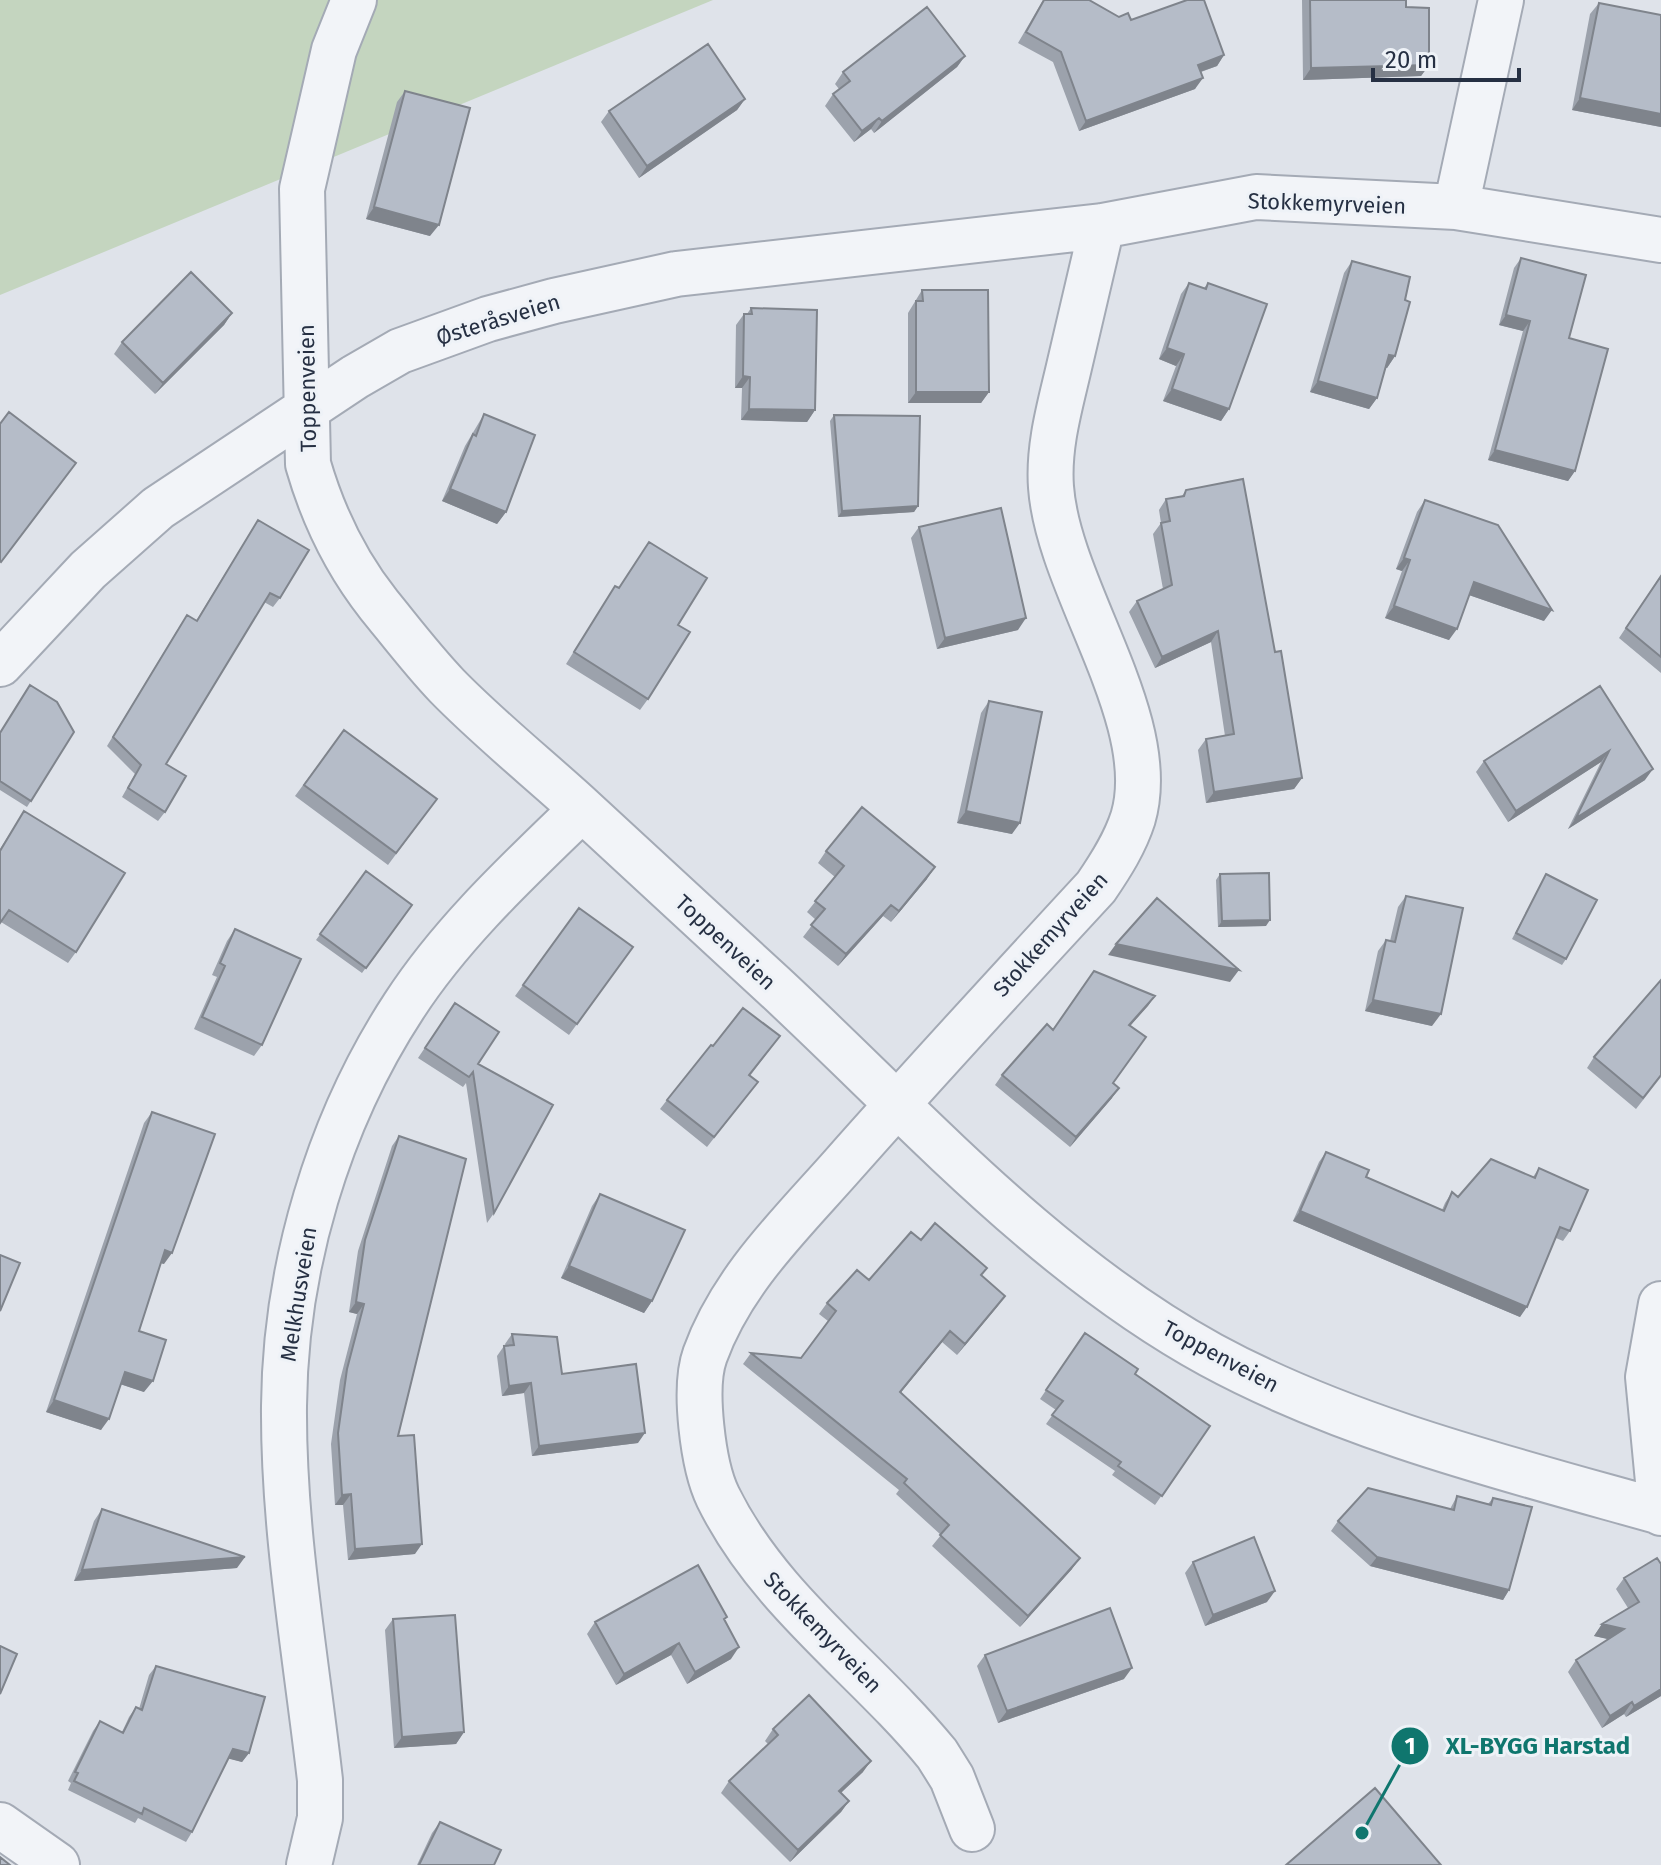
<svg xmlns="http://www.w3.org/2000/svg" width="1661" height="1865" font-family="'Fira Sans',sans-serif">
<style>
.green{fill:#c4d5bf}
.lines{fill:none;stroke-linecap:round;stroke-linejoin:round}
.minor-casing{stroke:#a4aab5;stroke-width:48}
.minor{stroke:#f2f4f8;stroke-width:44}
.wall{fill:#9ca2ac}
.shaded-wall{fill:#7f848c}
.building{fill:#b5bcc8;stroke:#7f848c;stroke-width:2}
.labels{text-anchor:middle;stroke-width:6;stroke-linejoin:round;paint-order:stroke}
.street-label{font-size:22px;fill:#263043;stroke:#eef2f7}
.leader{fill:none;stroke:#0f766e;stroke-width:3}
.callout-dot{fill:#0f766e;stroke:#eef2f7;stroke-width:3}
.mark-label{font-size:24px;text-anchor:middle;font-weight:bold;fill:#fff}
.callout-label{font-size:24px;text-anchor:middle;font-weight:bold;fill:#0f766e;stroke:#eef2f7;stroke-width:6;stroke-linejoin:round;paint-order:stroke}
</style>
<rect width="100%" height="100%" fill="#dfe3ea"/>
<path class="green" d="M0 0H713L0 295Z"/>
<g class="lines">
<defs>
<path id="minor" d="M354 0 334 50 302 189 308 464C323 516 345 562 379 605 401 632 423 661 447 686 488 728 535 766 578 805 643 865 708 925 773 985 912 1114 1043 1263 1211 1355 1347 1429 1512 1470 1661 1512
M1456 207 1501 0
M0 664 88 570 158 508 355 377 400 351 488 319 554 301 676 274 1102 226 1256 197 1456 207 1661 240
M1661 1304 1648 1377 1661 1513
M0 1825 57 1865
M972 1829 952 1778 937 1754C866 1667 769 1601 718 1497 703 1466 693 1388 705 1355 732 1280 791 1224 843 1165 926 1071 1011 979 1096 887 1111 865 1125 843 1133 818 1162 720 1058 588 1051 487 1048 446 1060 406 1069 367 1080 320 1091 273 1102 226
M309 1865 320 1818V1780C306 1657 283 1530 284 1406 285 1268 328 1122 404 1006 452 932 519 870 582 809"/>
</defs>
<use href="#minor" class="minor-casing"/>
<use href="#minor" class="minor"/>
</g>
<path class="wall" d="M1043 0H1089L1119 17 1131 20 1224 55 1217 66 1201 72 1195 89 1079 131 1053 62 1018 43Z
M1302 0H1406V7L1429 65 1421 76 1303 80Z
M1599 3 1661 15V127L1572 110 1590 14Z
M965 56 957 67 874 133 871 129 854 142 825 106 833 94 839 89 835 84 843 72Z
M405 91 430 236 366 219 397 102Z
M745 99 737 110 639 178 601 122 609 111Z
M1521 258 1569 338 1575 471 1568 481 1488 460 1523 331 1499 325 1514 268Z
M1352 261 1405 300 1395 356 1387 368H1385L1377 398 1369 409 1310 392 1344 273Z
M1189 283 1204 288 1208 283 1229 409 1221 421 1163 401 1176 366 1159 359 1181 294Z
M922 290 989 392 981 403H908V313Z
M751 308 815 410 807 422 741 420 742 388H735L736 325 744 314H747Z
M232 313 224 325 155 394 114 354 122 342Z
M484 414 506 512 497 524 442 501 465 446Z
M834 415 918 506 914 512 838 517 830 421Z
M1186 490 1275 652 1302 778 1294 789 1206 803 1198 750 1206 739 1225 736 1211 642 1155 668 1129 612 1137 601 1163 589 1153 534 1161 523 1159 510 1166 499 1182 496Z
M1425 500 1544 621 1469 595 1449 640 1385 618 1402 571 1396 569 1417 512Z
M258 520 280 598 273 607 264 602 166 764 165 812 158 821 122 797 135 774 107 746 181 624 187 615 196 621Z
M919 527 1018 630 937 649 911 538Z
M1661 575V673L1619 638Z
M615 586 678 625 648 699 640 710 566 664Z
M1600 686 1645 780 1568 829 1601 762 1508 822 1476 772 1484 761Z
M989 701 1012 834 957 823 981 713Z
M344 730 437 799 388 865 295 796Z
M0 732H74L27 807 0 790Z
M24 811 76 952 68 963 1 922 0 923V849Z
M826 851 927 879 891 922 883 916 838 966 803 937 816 920 807 912 835 877 818 863Z
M366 871 412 905 362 973 316 940Z
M1220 874 1266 926 1218 927 1216 880Z
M1546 874 1566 959 1562 965 1512 939Z
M1406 896 1432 1026 1365 1011 1378 951 1386 940 1390 941 1398 907Z
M579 908 633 947 569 1035 515 996Z
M235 929 262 1045 254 1056 194 1029 217 977 212 975 227 941Z
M1155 996 1130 1026 1113 1083 1112 1098 1070 1147 995 1085 1002 1075 1053 1030Z
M455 1003 478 1064 494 1213 487 1223 466 1083 463 1087 418 1058Z
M780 1036 750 1076 758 1082 707 1147 660 1109 667 1100 713 1046Z
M1594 1057 1661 1077 1636 1109 1587 1068Z
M152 1112 164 1264 161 1263 139 1331 144 1392 120 1384 101 1430 46 1412 144 1123Z
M399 1136 398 1436 415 1554 348 1560 343 1505H335L331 1444 340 1380 357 1314 349 1312 358 1251 392 1146Z
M1326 1152 1366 1177 1442 1210 1445 1203 1452 1192 1458 1197 1533 1177 1539 1168 1570 1231 1563 1241 1556 1238 1520 1317 1293 1221 1319 1162Z
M600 1194 652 1301 644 1313 561 1278 592 1206Z
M921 1240 982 1276 1005 1296 957 1355 942 1342 901 1392 1072 1569 1020 1627 932 1546 941 1535 896 1494 899 1490 743 1364 751 1353 801 1358 828 1321 819 1314 827 1303 869 1280Z
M1085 1333 1135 1374 1210 1426 1155 1505 1112 1475 1115 1471 1046 1424 1056 1410 1040 1399Z
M512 1334 562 1374 638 1443 532 1456 524 1393 502 1396 497 1356 504 1346H506L505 1344Z
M1457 1496 1488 1504 1493 1498 1509 1590 1503 1600 1370 1566 1331 1531 1338 1521 1450 1509Z
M102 1509 237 1568 74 1581 94 1521Z
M1193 1562 1267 1602 1205 1626 1185 1573Z
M1661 1564V1696L1626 1717 1624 1714 1602 1728 1568 1672 1576 1660 1609 1639 1594 1636 1602 1624 1628 1608 1616 1589 1624 1578Z
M393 1619 464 1732 456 1744 394 1748 385 1630Z
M725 1620 731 1659 687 1684 671 1655 616 1685 587 1634 595 1622Z
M985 1655 1124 1679 998 1723 977 1666Z
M156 1666 249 1753 242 1762 228 1758 192 1832 186 1842 138 1818 135 1823 68 1790 71 1783 68 1781 93 1731 100 1721 122 1732 129 1717 136 1707 139 1709 149 1675Z
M773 1729 863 1772 841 1793 849 1801 841 1812 790 1862 721 1793 729 1781 768 1744 765 1741Z
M440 1822 494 1865H417L432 1833Z"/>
<path class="shaded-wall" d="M1224 55 1217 66 1191 75 1198 65Z
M965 56 957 67 874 133 882 121Z
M1429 65 1421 76 1303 80 1311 68Z
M1203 78 1195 89 1079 131 1086 121Z
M1580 98 1661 114V127L1572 110Z
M745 99 737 110 639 178 647 166Z
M879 118 871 129 854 142 862 131Z
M374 207 439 225 430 236 366 219Z
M232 313 224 325 155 394 163 383Z
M1506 315 1530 321 1523 331 1499 325Z
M1167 348 1184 354 1176 366 1159 359Z
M1389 355 1395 356 1387 368 1381 366Z
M743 376 750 377 742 388H735Z
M1318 381 1377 398 1369 409 1310 392Z
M1172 389 1229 409 1221 421 1163 401Z
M916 392H989L981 403H908Z
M749 409 815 410 807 422 741 420Z
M1495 450 1575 471 1568 481 1488 460Z
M450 489 506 512 497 524 442 501Z
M918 506 914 512 838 517 842 511Z
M1404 558 1410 560 1402 571 1396 569Z
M1474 582 1552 610 1544 621 1466 594Z
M1394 606 1457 629 1449 640 1385 618Z
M1026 618 1018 630 937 649 945 638Z
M1218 631 1211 642 1155 668 1162 657Z
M1609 751 1601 762 1508 822 1516 811Z
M1653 769 1645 780 1568 829 1576 818Z
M1302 778 1294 789 1206 803 1214 792Z
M966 811 1020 823 1012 834 957 823Z
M935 867 927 879 891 922 899 911Z
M891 905 883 916 838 966 846 954Z
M1270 920 1266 926 1218 927 1222 921Z
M1116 944 1239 970 1230 982 1108 955Z
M1155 996 1148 1006 1122 1035 1129 1025Z
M1373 1000 1441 1014 1432 1026 1365 1011Z
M1119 1088 1112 1098 1070 1147 1076 1137Z
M1300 1211 1527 1307 1520 1317 1293 1221Z
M165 1250 172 1253 164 1264 157 1262Z
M569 1266 652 1301 644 1313 561 1278Z
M1005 1296 997 1307 957 1355 965 1344Z
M356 1302 364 1304 357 1314 349 1312Z
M950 1331 942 1342 892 1403 900 1392Z
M125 1372 153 1381 144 1392 117 1383Z
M531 1383 524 1393 502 1396 509 1386Z
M54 1400 109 1419 101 1430 46 1412Z
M645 1433 638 1443 532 1456 539 1446Z
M351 1494 343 1505H335L342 1495Z
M422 1544 415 1554 348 1560 355 1549Z
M245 1557 237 1568 74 1581 82 1570Z
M1377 1557 1509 1590 1503 1600 1370 1566Z
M1080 1558 1072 1569 1020 1627 1028 1616Z
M1275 1591 1267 1602 1205 1626 1213 1615Z
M1602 1624 1624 1629 1616 1641 1594 1636Z
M679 1643 671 1655 616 1685 624 1674Z
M739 1647 731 1659 687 1684 695 1672Z
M1132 1668 1124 1679 998 1723 1007 1711Z
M1661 1689V1696L1626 1717 1634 1706Z
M1632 1702 1624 1714 1602 1728 1610 1716Z
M464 1732 456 1744 394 1748 402 1737Z
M233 1749 249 1753 242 1762 226 1758Z
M871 1761 863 1772 831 1802 839 1791Z
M849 1801 841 1812 790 1862 798 1850Z"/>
<path class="building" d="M1044 0H1089L1119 17 1128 13 1131 20 1187 0H1204L1224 55 1198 65 1203 78 1086 121 1061 52 1026 32Z
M1310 0H1406V7L1429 8V65L1311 68Z
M1599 3 1661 15V114L1580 98Z
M927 7 965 56 882 121 879 118 862 131 833 94 850 81 843 72Z
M708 44 745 99 647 166 609 111Z
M405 91 470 108 439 225 374 207Z
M1521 258 1586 275 1569 338 1608 349 1575 471 1495 450 1530 321 1506 315Z
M1352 261 1410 277 1405 300 1410 302 1395 356 1389 355 1377 398 1318 381Z
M191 272 232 313 163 383 122 342Z
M1189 283 1206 289 1208 283 1267 304 1229 409 1172 389 1184 354 1167 348Z
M922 290H988L989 392H916V301H923Z
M751 308 817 310 815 410 749 409 750 377 743 376 744 314H752Z
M9 412 76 463 1 562 0 561V424Z
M484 414 535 435 506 512 450 489 473 434 476 436Z
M834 415 920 416 918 506 842 511Z
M1243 479 1275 652 1281 651 1302 778 1214 792 1206 739 1234 734 1218 631 1162 657 1137 601 1172 585 1161 523 1170 521 1166 499 1184 496 1186 490Z
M1425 500 1498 525 1552 610 1474 582 1457 629 1394 606 1410 560 1404 558Z
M1001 508 1026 618 945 638 919 527Z
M258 520 309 550 280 598 270 593 166 764 186 776 165 812 128 788 141 765 113 737 187 615 197 621Z
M649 542 707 578 678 625 690 632 648 699 574 652 615 586 619 588Z
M1661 576V657L1626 628Z
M30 685 57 702 74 732 31 801 0 781V733Z
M1600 686 1653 769 1576 818 1609 751 1516 811 1484 761Z
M989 701 1042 712 1020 823 966 811Z
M344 730 437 799 396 853 304 785Z
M862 807 935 867 899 911 891 905 846 954 811 925 825 909 815 901 844 866 826 851Z
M24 811 125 873 76 952 9 910 0 923V851Z
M366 871 412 905 366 968 320 934Z
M1269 873 1270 920 1222 921 1220 874Z
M1546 874 1597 900 1566 959 1516 933Z
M1406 896 1463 908 1441 1014 1373 1000 1386 940 1395 942Z
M1157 898 1239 970 1116 944Z
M579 908 633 947 577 1024 523 985Z
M235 929 301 959 262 1045 202 1017 225 966 220 963Z
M1094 971 1155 996 1129 1025 1146 1037 1113 1083 1119 1088 1076 1137 1002 1075 1047 1024 1053 1030Z
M1661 980V1075L1643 1098 1594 1057Z
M455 1003 499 1032 478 1064 553 1105 494 1213 473 1072 469 1077 425 1048Z
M743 1008 780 1036 749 1075 758 1082 714 1137 667 1100 711 1045 713 1046Z
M152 1112 215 1134 172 1253 165 1250 139 1331 166 1340 153 1381 125 1372 109 1419 54 1400Z
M399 1136 466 1159 398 1436 414 1435 422 1544 355 1549 351 1494 342 1495 338 1433 347 1369 364 1304 356 1302 365 1240Z
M1326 1152 1369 1170 1366 1177 1444 1211 1452 1192 1458 1197 1491 1159 1535 1178 1539 1168 1588 1190 1570 1231 1560 1227 1527 1307 1300 1211Z
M600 1194 685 1230 652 1301 569 1266Z
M935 1223 987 1268 981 1275 1005 1296 965 1344 950 1331 900 1392 1080 1558 1028 1616 940 1535 949 1525 904 1483 907 1479 751 1353 801 1358 836 1311 827 1303 857 1270 869 1280 911 1232 921 1240Z
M0 1255 20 1263 0 1311Z
M1085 1333 1138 1369 1135 1374 1210 1426 1162 1496 1118 1466 1121 1462 1052 1415 1063 1401 1046 1390Z
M512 1334 557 1337 562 1374 636 1364 645 1433 539 1446 531 1383 509 1386 504 1346 514 1345Z
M1368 1488 1454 1510 1457 1496 1491 1505 1493 1498 1532 1507 1509 1590 1377 1557 1338 1521Z
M102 1509 245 1557 82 1570Z
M1254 1537 1275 1591 1213 1615 1193 1562Z
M1657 1558 1661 1564V1689L1634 1706 1632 1702 1610 1716 1576 1660 1624 1629 1602 1624 1639 1602 1624 1578Z
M698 1565 727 1617 724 1619 739 1647 695 1672 679 1643 624 1674 595 1622Z
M1110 1608 1132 1668 1007 1711 985 1655Z
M455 1615 464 1732 402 1737 393 1619Z
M0 1646 17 1654 0 1694Z
M156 1666 265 1697 249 1753 233 1749 192 1832 144 1808 142 1814 74 1781 78 1773 75 1772 100 1721 123 1733 136 1707 142 1710Z
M809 1695 871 1761 839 1791 849 1801 798 1850 729 1781 778 1735 773 1729Z
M1375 1788 1441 1865H1286Z
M440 1822 501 1850 494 1865H419Z
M0 1857 10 1865H0Z"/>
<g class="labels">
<g class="street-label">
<text transform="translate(1327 203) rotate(2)" y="8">Stokkemyrveien</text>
<text transform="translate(498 319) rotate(-17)" y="8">Østeråsveien</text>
<text transform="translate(307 388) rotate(-91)" y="8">Toppenveien</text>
<text transform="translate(1050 934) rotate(-48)" y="8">Stokkemyrveien</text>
<text transform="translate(726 942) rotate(43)" y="8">Toppenveien</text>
<text transform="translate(298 1294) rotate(-81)" y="8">Melkhusveien</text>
<text transform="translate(1221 1356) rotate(28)" y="8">Toppenveien</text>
<text transform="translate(823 1632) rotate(46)" y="8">Stokkemyrveien</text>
</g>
</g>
<path class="leader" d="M1362 1833L1410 1746"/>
<g class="callout-dot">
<circle cx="1362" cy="1833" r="8"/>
<circle cx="1410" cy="1746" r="20"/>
</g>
<g class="mark-label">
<text x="1410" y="1754">1</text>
</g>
<g class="callout-label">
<text x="1538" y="1754">XL-BYGG Harstad</text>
</g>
<path d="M1373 68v12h146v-12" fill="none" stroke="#263043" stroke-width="4"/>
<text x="1385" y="68" font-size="24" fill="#263043" stroke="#eef2f7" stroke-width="6" paint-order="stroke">20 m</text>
</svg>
